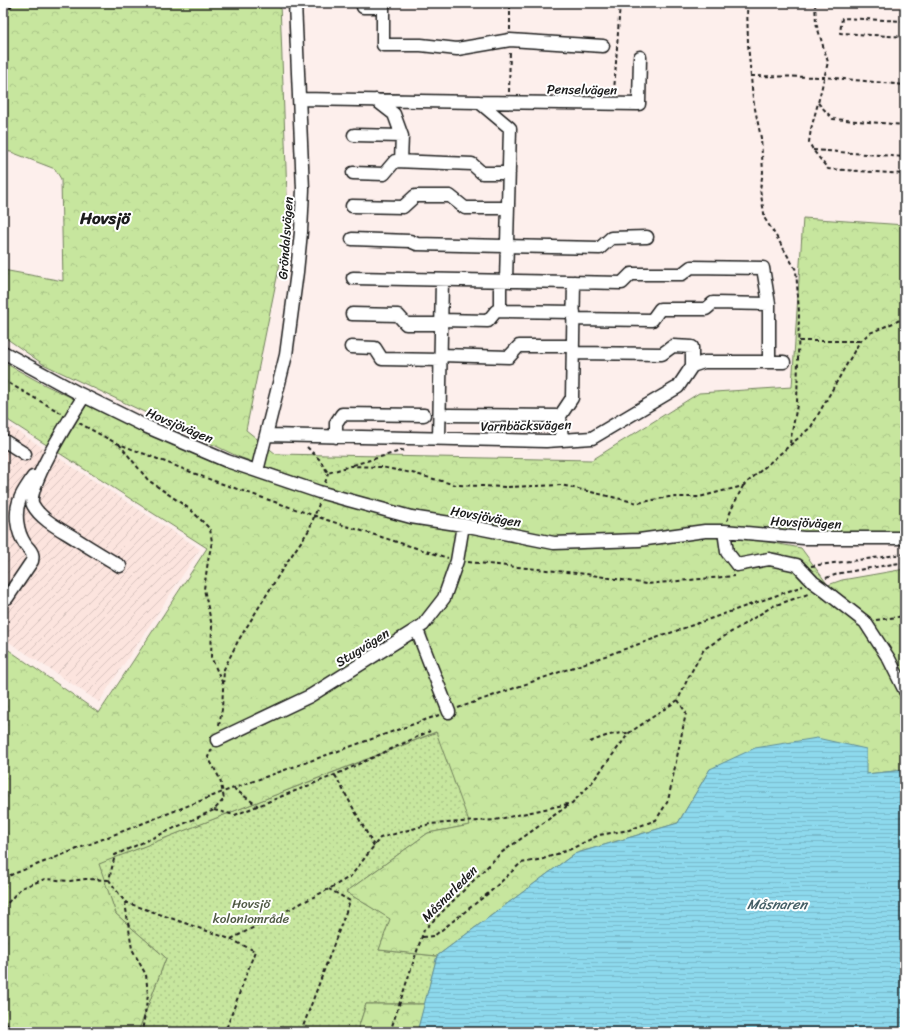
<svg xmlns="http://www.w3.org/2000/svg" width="908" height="1035" font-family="Sriracha,sans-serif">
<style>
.industrial{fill:url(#industrial-furrows)}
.grass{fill:url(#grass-dots);stroke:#72815d}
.forest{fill:url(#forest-crowns);stroke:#72815d}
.water{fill:url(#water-rules);stroke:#608d99}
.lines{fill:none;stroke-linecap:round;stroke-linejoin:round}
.minor-casing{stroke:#1c1c1c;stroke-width:15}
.path{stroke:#1c1c1c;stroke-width:2;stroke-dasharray:4 3;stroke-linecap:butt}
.minor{stroke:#fff;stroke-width:12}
.labels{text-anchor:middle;stroke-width:4;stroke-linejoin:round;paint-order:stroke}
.street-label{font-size:13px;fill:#1c1c1c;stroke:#fff}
.park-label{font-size:13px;fill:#4f5943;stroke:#fff}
.water-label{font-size:14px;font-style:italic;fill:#445e65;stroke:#fff}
.district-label{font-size:17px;font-weight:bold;fill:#1c1c1c;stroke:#fff}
</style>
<defs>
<pattern id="industrial-furrows" width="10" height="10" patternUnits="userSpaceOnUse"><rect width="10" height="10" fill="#fce4de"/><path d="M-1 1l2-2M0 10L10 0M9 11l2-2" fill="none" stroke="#d7c3be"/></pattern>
<pattern id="grass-dots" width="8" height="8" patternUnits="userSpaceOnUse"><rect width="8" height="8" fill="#c7e69e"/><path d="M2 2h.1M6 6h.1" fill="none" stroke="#aac588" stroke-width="1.8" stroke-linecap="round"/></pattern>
<pattern id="forest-crowns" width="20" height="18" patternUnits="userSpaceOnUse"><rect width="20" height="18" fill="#c7e69e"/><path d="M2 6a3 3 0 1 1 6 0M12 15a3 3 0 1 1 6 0" fill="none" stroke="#aac588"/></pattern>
<pattern id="water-rules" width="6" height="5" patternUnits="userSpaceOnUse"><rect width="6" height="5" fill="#8dd9ed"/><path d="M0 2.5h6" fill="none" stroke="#79bacb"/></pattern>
</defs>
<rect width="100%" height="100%" fill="#fdefec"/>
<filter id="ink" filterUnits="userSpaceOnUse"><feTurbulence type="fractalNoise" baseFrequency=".025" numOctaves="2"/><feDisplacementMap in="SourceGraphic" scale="8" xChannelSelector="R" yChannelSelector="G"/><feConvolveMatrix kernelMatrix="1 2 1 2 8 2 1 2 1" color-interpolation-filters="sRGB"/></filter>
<g filter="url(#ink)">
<path class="industrial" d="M3 422 200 549 99 702 3 638Z"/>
<path class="grass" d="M437 732 471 825 428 833 346 892 391 919 379 950 437 956 425 1004H366L357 1032H138L166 958 116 914 98 864Z"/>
<path class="forest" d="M3 3H280L288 223 246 430 276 454 592 460 699 393 792 387 803 218 905 225V535L640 536 548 539 411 511 320 486 239 457 43 364 3 336V270L63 281 61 179 55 169 11 152 3 151Z
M3 362 43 384 141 431 235 469 327 500 436 527 545 545 724 534 801 548 828 585 842 580 905 569V770L866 774 710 769 678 823 574 854 437 956 379 950 390 919 346 892 428 833 470 825 436 732 99 864 116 914 166 958 138 1032H3V646L99 713 207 548 3 417Z
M366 1004H425L417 1032H357Z"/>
<path class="water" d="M817 738 866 749V774L905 770V1032H417L437 956 574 854 678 823 710 769 755 748Z"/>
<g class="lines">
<defs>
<path id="minor" d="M383 3V45H421L457 49 510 40 603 46
M363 7H382
M300 99 479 102 510 128 506 281
M376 100 394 114 402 136 401 161
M479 102 639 104 640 57
M354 135 402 136
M353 173 384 174 395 161 472 164 482 173H509
M352 206 403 207 415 196H450L465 208H508
M352 239 410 241 417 244 600 248 611 238 647 237
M353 278 622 283 631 274H682L691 267 763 268 769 304V362
M500 281V311
M352 314 398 315 406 324H441
M573 319 652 320 660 309H706L713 303 769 304
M441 320 488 321 496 311 574 312
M351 347 375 348 382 359 441 360
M3 352 80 394 145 426 227 461 319 492 411 517 463 525 554 543 639 540 705 531H724L804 538H905
M573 353 662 354 673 346 692 347V366
M441 355 509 357 519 346H573
M692 366 704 362H784
M84 396C74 412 24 490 33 505 41 520 62 530 76 539 90 548 105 557 120 566
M448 415 560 416
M267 435 546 441 592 438 678 387 692 366
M336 437V423L342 414 424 415
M439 439 442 280
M3 440 25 454
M562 440 560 416 572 398 574 282
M257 471 286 355 297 272 301 232 303 189 295 3
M724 531 727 552 737 565 769 559 797 565 813 582 824 590 865 622 889 659 905 691
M7 598 32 561C34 552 30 551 25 544 17 532 14 513 20 499 23 491 29 484 33 477
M417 630 432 669 449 712
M217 740 310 696 423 625 444 598 457 561 463 525"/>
</defs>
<use href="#minor" class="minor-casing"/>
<path class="path" d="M747 3 748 44 753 99 761 138 763 172 760 189 765 219 776 236 796 270 799 312 797 405 790 443
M815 3 816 23 828 62 818 103 811 129 809 142 813 150 828 169 905 174
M3 21 13 3
M905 21 842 18 840 33 905 37
M510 30V3
M751 76 824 77 905 85
M509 92 510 50
M614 92 620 3
M818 103 833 119 905 125
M813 150 905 157
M905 257C902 265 902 274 905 281
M799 341H860
M3 380 61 413
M79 423 114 442 214 481 327 520 448 558
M119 444 148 480 191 510 210 529 212 542 208 561 204 589 212 626 211 657 223 684
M307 447 320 460 328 473 350 466 381 467 412 473 456 485 506 487 561 485 638 503 669 497H699L743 486 811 427 860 341 870 333 900 320 905 321
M353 465 404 450
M325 483 328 473
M727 521 732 508 743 486
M468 562 586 574 646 584 734 576
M811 566 905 554
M826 578 841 573 905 562
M876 620 905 616
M458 708 803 586
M219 726 222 709 224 669 238 641 285 565 309 530 319 504
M590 742C604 736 614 733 629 733
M212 749 208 757 220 779 224 799 214 810 115 855 109 880 125 902 230 939 255 951 225 1032
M335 775 374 846
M233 788 258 806
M214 810 235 815 335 775 430 731
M3 878 223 792 439 715
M125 902 132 949 146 975 148 995 142 1032
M3 908 21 888 45 879 70 881 86 879 109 880
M422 937 434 936 490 892 521 863 543 859 571 849 599 835 629 830 656 820 668 801 686 713 678 700
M231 939 329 889 351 876 380 838 430 824 495 820 572 803 590 785 629 733 678 700 688 678 704 649 773 606 811 593
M3 1017 12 1032
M226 1031 230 1032
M301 1032 350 901 329 889
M390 1032 424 930 501 853 570 804"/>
<use href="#minor" class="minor"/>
</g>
</g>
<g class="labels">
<g class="street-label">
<text transform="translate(582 89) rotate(1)" y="5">Penselvägen</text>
<text transform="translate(285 238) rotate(-86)" y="5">Gröndalsvägen</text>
<text transform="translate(180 425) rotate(23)" y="5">Hovsjövägen</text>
<text transform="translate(526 425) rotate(-1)" y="5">Varnbäcksvägen</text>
<text transform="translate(486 516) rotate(10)" y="5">Hovsjövägen</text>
<text transform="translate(806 522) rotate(3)" y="5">Hovsjövägen</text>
<text transform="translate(362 647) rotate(-32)" y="5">Stugvägen</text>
<text transform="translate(449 893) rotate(-45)" y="5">Måsnarleden</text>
</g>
<g class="park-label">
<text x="251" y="908">Hovsjö<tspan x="251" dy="15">koloniområde</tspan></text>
</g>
<g class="water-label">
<text x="777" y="909">Måsnaren</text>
</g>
<g class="district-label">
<text x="105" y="224">Hovsjö</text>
</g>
</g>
<rect width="908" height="1035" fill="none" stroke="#fff" stroke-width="16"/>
<rect x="8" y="8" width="892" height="1019" fill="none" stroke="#1c1c1c" stroke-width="1.5" filter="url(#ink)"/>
</svg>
